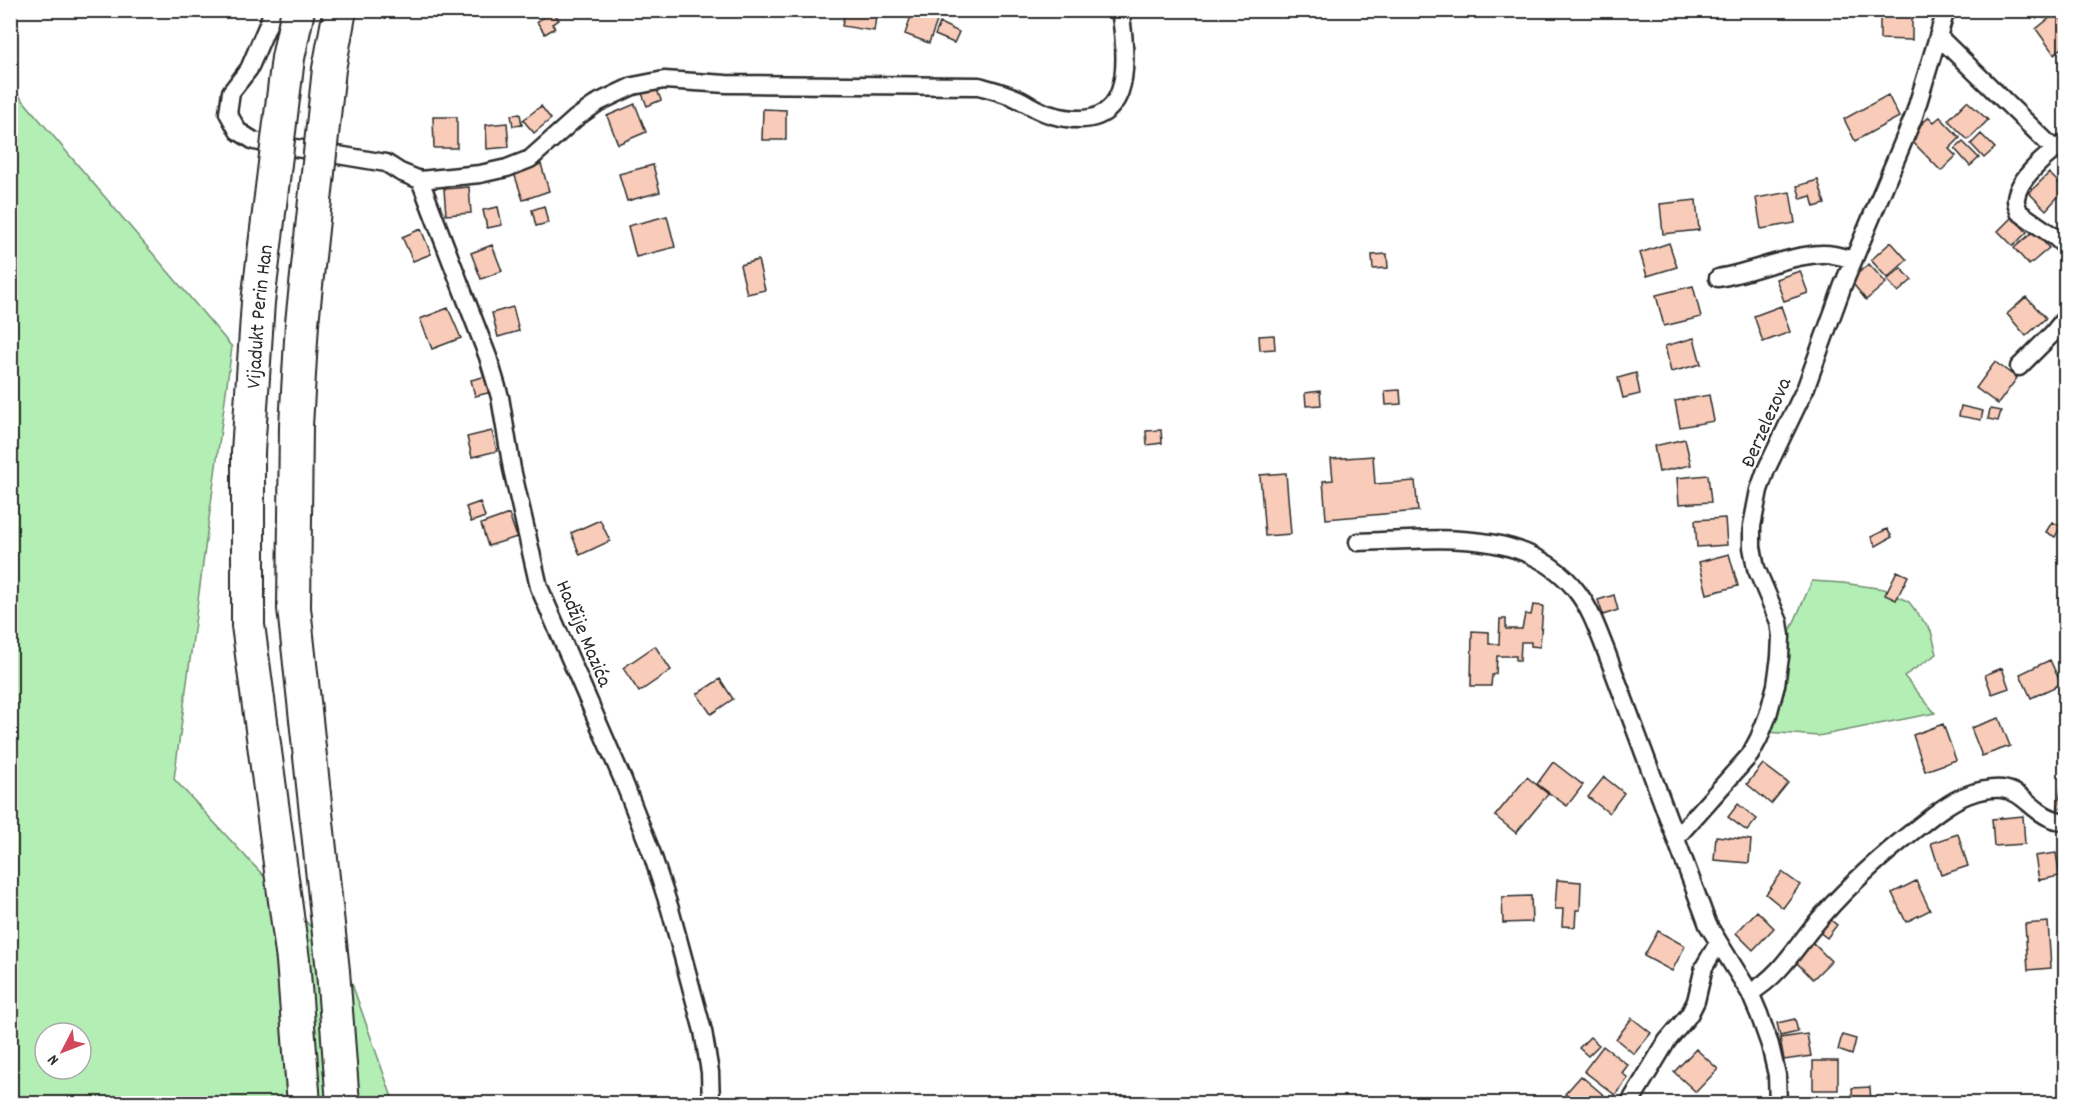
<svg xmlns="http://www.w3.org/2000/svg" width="2076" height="1114" font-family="Dekko,sans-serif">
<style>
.green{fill:#b3efb4;stroke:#6f8d70;stroke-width:1.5;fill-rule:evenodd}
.building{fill:#f8ccb9;stroke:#2b2b2b;stroke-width:1.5}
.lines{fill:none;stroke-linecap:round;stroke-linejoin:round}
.minor-casing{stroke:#2b2b2b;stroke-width:21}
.motorway-casing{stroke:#2b2b2b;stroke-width:36}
.minor{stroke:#fff;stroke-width:16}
.motorway{stroke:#fff;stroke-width:32}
.motorway-bridge-casing{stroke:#2b2b2b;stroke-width:36;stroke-linecap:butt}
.motorway-bridge{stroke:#fff;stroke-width:32}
.labels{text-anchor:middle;stroke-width:5;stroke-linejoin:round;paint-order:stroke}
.street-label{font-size:21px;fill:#2b2b2b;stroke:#fff}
</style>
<rect width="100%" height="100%" fill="#fff"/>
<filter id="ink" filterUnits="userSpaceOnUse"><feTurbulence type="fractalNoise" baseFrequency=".0167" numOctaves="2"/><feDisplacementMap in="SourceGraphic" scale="12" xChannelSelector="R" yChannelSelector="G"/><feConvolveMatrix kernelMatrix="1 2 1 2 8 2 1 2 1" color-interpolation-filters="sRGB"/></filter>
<g filter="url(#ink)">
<path class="green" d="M10 85 232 347 174 779 345 964 394 1103H11ZM45 1033H81V1069H45Z
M1812 581 1843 583 1884 589 1909 602 1931 631 1937 654 1904 676 1935 713 1818 736 1767 732 1788 636Z"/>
<path class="building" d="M593 10H613L594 14Z
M845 10H877L874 31 842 26Z
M913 10H932L940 13 929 43 905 34Z
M1880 10H1912V40L1880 39Z
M553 11 559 20 552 24 555 28 545 34 537 22Z
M2056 13 2066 25V45L2054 54 2036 29Z
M940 23 959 32 954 43 935 35Z
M655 85 661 100 647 106 641 91Z
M1888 95 1899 117 1855 141 1844 119Z
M1967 101 1988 120 1968 140 1948 120Z
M635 104 646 132 618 144 607 116Z
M541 106 551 119 534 133 523 120Z
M763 109 786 110V140H762Z
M520 114 522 125 513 126 511 115Z
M433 117H457V148H434Z
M1929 117 1934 122 1940 117 1960 138 1949 149 1956 156 1941 171 1908 137Z
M507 123 509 147 487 149 486 125Z
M1981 134 1995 148 1984 158 1971 144Z
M1963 142 1979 158 1970 166 1955 149Z
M541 164 549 191 523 200 514 173Z
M653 165 660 192 627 201 619 174Z
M2049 173 2065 189 2046 210 2029 193Z
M1818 180 1825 204 1814 207 1811 196 1801 199 1797 186Z
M469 187 471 213 446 215 444 189Z
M1790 192 1795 223 1761 229 1756 198Z
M1696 200 1699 230 1663 234 1660 204Z
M544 206 548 223 536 226 532 210Z
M498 207 502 225 487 228 483 210Z
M667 216 675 247 636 257 628 226Z
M2012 217 2027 232 2013 246 1998 231Z
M2066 220V233L2060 229Z
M421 229 431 254 413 261 402 237Z
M2034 231 2049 248 2029 265 2014 248Z
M1891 242 1907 260 1887 278 1871 260Z
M1669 243 1677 267 1647 276 1640 253Z
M492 245 502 271 481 279 471 253Z
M1387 254 1388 268 1373 269 1372 255Z
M758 260 765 290 747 294 740 265Z
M1869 264 1886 283 1866 300 1850 280Z
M1901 268 1912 280 1898 292 1887 280Z
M1800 271 1808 293 1784 301 1776 279Z
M1693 286 1701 317 1664 326 1656 295Z
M2026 297 2046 318 2026 336 2007 314Z
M1781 306 1790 332 1763 342 1754 316Z
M513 307 519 331 498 337 492 313Z
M448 308 461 338 432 349 420 319Z
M1274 335 1275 349 1260 350 1259 336Z
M1694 338 1701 364 1671 372 1665 346Z
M1995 362 2017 378 1998 404 1976 388Z
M1636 373 1640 394 1623 398 1618 378Z
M487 376 492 392 475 396 471 380Z
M1400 390 1401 404 1386 405 1385 391Z
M1320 391 1321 405 1306 406 1305 393Z
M1709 395 1714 421 1680 427 1675 401Z
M1961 406 1983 411 1981 420 1959 416Z
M1990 409 2001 411 1998 421 1988 419Z
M1161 430 1162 443 1147 445 1146 431Z
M492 431 497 451 472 457 467 437Z
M1685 439 1691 465 1659 472 1654 446Z
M1373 456 1375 484 1415 481 1418 511 1326 519 1323 481 1333 480 1331 459Z
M1286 473 1291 534 1265 536 1260 475Z
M1708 475 1711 502 1679 504 1677 478Z
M480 502 485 517 471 522 466 507Z
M509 514 517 537 488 546 481 524Z
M1725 518 1727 545 1697 547 1695 520Z
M600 520 610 541 580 555 571 533Z
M2052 522 2061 526 2055 537 2046 532Z
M1887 529 1892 537 1876 546 1871 537Z
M1729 554 1738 586 1707 594 1699 562Z
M1897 571 1908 576 1896 600 1885 595Z
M1614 595 1618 610 1603 615 1598 600Z
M1533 605 1543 606 1540 647 1531 646V642H1521L1520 661 1516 660V656H1497L1496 674 1492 675 1491 686H1471L1472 631 1489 632V644H1499L1500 619H1506V629H1522L1525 614 1531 615Z
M655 646 671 670 639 692 623 668Z
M2050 660 2061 684 2031 698 2020 674Z
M2002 668 2009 688 1992 694 1985 675Z
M720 679 733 699 711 714 697 694Z
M1999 718 2010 746 1982 756 1971 728Z
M1943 724 1956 760 1925 771 1913 735Z
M1553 762 1583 785 1567 806 1537 784Z
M1763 764 1788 783 1771 804 1747 784Z
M1527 777 1548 794 1516 833 1495 816Z
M1604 777 1624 793 1609 813 1588 797Z
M2063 778H2066V809L2058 808Z
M1738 804 1757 819 1747 831 1728 817Z
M2023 816 2025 844 1994 846 1992 819Z
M1958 834 1968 866 1941 875 1931 843Z
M1716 836 1751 840 1749 863 1714 860Z
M2056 853 2060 876 2039 880 2035 856Z
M1782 872 1800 885 1783 908 1766 894Z
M1557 880 1581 882 1580 910H1576L1575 927 1562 926 1563 909H1555Z
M1916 881 1930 910 1906 922 1892 893Z
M1531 896 1532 922 1503 923 1502 897Z
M1757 911 1774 928 1753 950 1736 933Z
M1828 918 1837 925 1827 938 1818 931Z
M2048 922 2051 968 2028 970 2025 924Z
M1658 931 1685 946 1672 971 1644 956Z
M1813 943 1831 961 1813 979 1795 961Z
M1632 1018 1651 1033 1634 1054 1616 1039Z
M1795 1019 1798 1032 1780 1036 1777 1023Z
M1807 1034 1811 1056 1784 1060 1780 1038Z
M1842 1035 1856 1039 1852 1055 1838 1050Z
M1590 1037 1599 1045 1588 1056 1579 1048Z
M1603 1046 1628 1065 1622 1073 1628 1078 1615 1095 1584 1071Z
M1696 1049 1718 1069 1696 1092 1674 1072Z
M1813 1061H1838V1090H1813Z
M1581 1076 1606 1097 1600 1104H1576L1565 1094Z
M1870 1087 1871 1104H1853L1852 1088Z"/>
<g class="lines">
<defs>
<path id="minor" d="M272 10 269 22 249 69 231 92 228 113 238 131 254 141 386 163 400 172 420 180 480 174 507 168 530 159 576 118 599 102 633 86 664 80 726 84 979 86C993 90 1006 93 1018 99 1030 105 1040 112 1052 115 1133 137 1129 66 1120 10
M1938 36 2054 149
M2066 142C2049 153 2019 177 2016 198 2015 202 2018 208 2019 212L2056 238 2066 247
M420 180 488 357 500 397 512 469 539 587 623 780 652 854 670 909 703 1031 710 1072 711 1104
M1718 278C1753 272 1786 256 1821 254 1832 253 1843 257 1853 260
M2019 367 2052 334 2066 317
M1358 542C1431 540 1529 525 1578 593 1591 610 1598 631 1606 651L1708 925 1750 993 1759 1014 1770 1045 1777 1075 1778 1104
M1676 838 1750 755 1759 738 1768 715 1776 685 1780 657 1781 636 1779 622 1756 568 1752 547V526L1759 490 1766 470 1806 387 1843 285 1914 116 1946 10
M1750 993C1784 973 1798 942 1824 914 1852 882 1884 854 1917 828 1932 816 1949 802 1967 795 1978 791 1990 788 2002 789 2019 791 2027 803 2040 812 2047 817 2057 821 2066 822
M1629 1104 1667 1041 1689 1015 1696 1001 1704 967 1718 943"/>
<path id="motorway" d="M294 608 333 971 343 1104
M248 625 293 960 304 1104"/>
</defs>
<use href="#minor" class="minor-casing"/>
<use href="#motorway" class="motorway-casing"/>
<use href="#minor" class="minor"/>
<use href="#motorway" class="motorway"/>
<defs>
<g id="motorway-bridge">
<path d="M294 608 296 426 302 323 329 69 340 10"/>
<path id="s1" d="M248 625V452L258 302 288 58 298 10"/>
</g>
</defs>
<use href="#motorway-bridge" class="motorway-bridge-casing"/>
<use href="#motorway-bridge" class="motorway-bridge"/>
</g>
</g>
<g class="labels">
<g class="street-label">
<text dy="7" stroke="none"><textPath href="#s1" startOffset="309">Vijadukt Perin Han</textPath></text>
<text transform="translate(1765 422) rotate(-66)" y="7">Đerzelezova</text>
<text transform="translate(585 633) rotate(67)" y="7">Hadžije Mazića</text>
</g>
</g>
<rect width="2076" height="1114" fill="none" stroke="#fff" stroke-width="36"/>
<rect x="18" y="18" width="2040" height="1078" fill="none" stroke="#2b2b2b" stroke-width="2" filter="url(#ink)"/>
<g transform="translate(63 1051) rotate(228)"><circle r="28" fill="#ffffff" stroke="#aaaaaa" stroke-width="1.5"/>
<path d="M0-4.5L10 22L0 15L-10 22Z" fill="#d1495b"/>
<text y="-9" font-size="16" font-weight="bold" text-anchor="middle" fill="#2b2b2b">N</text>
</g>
</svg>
